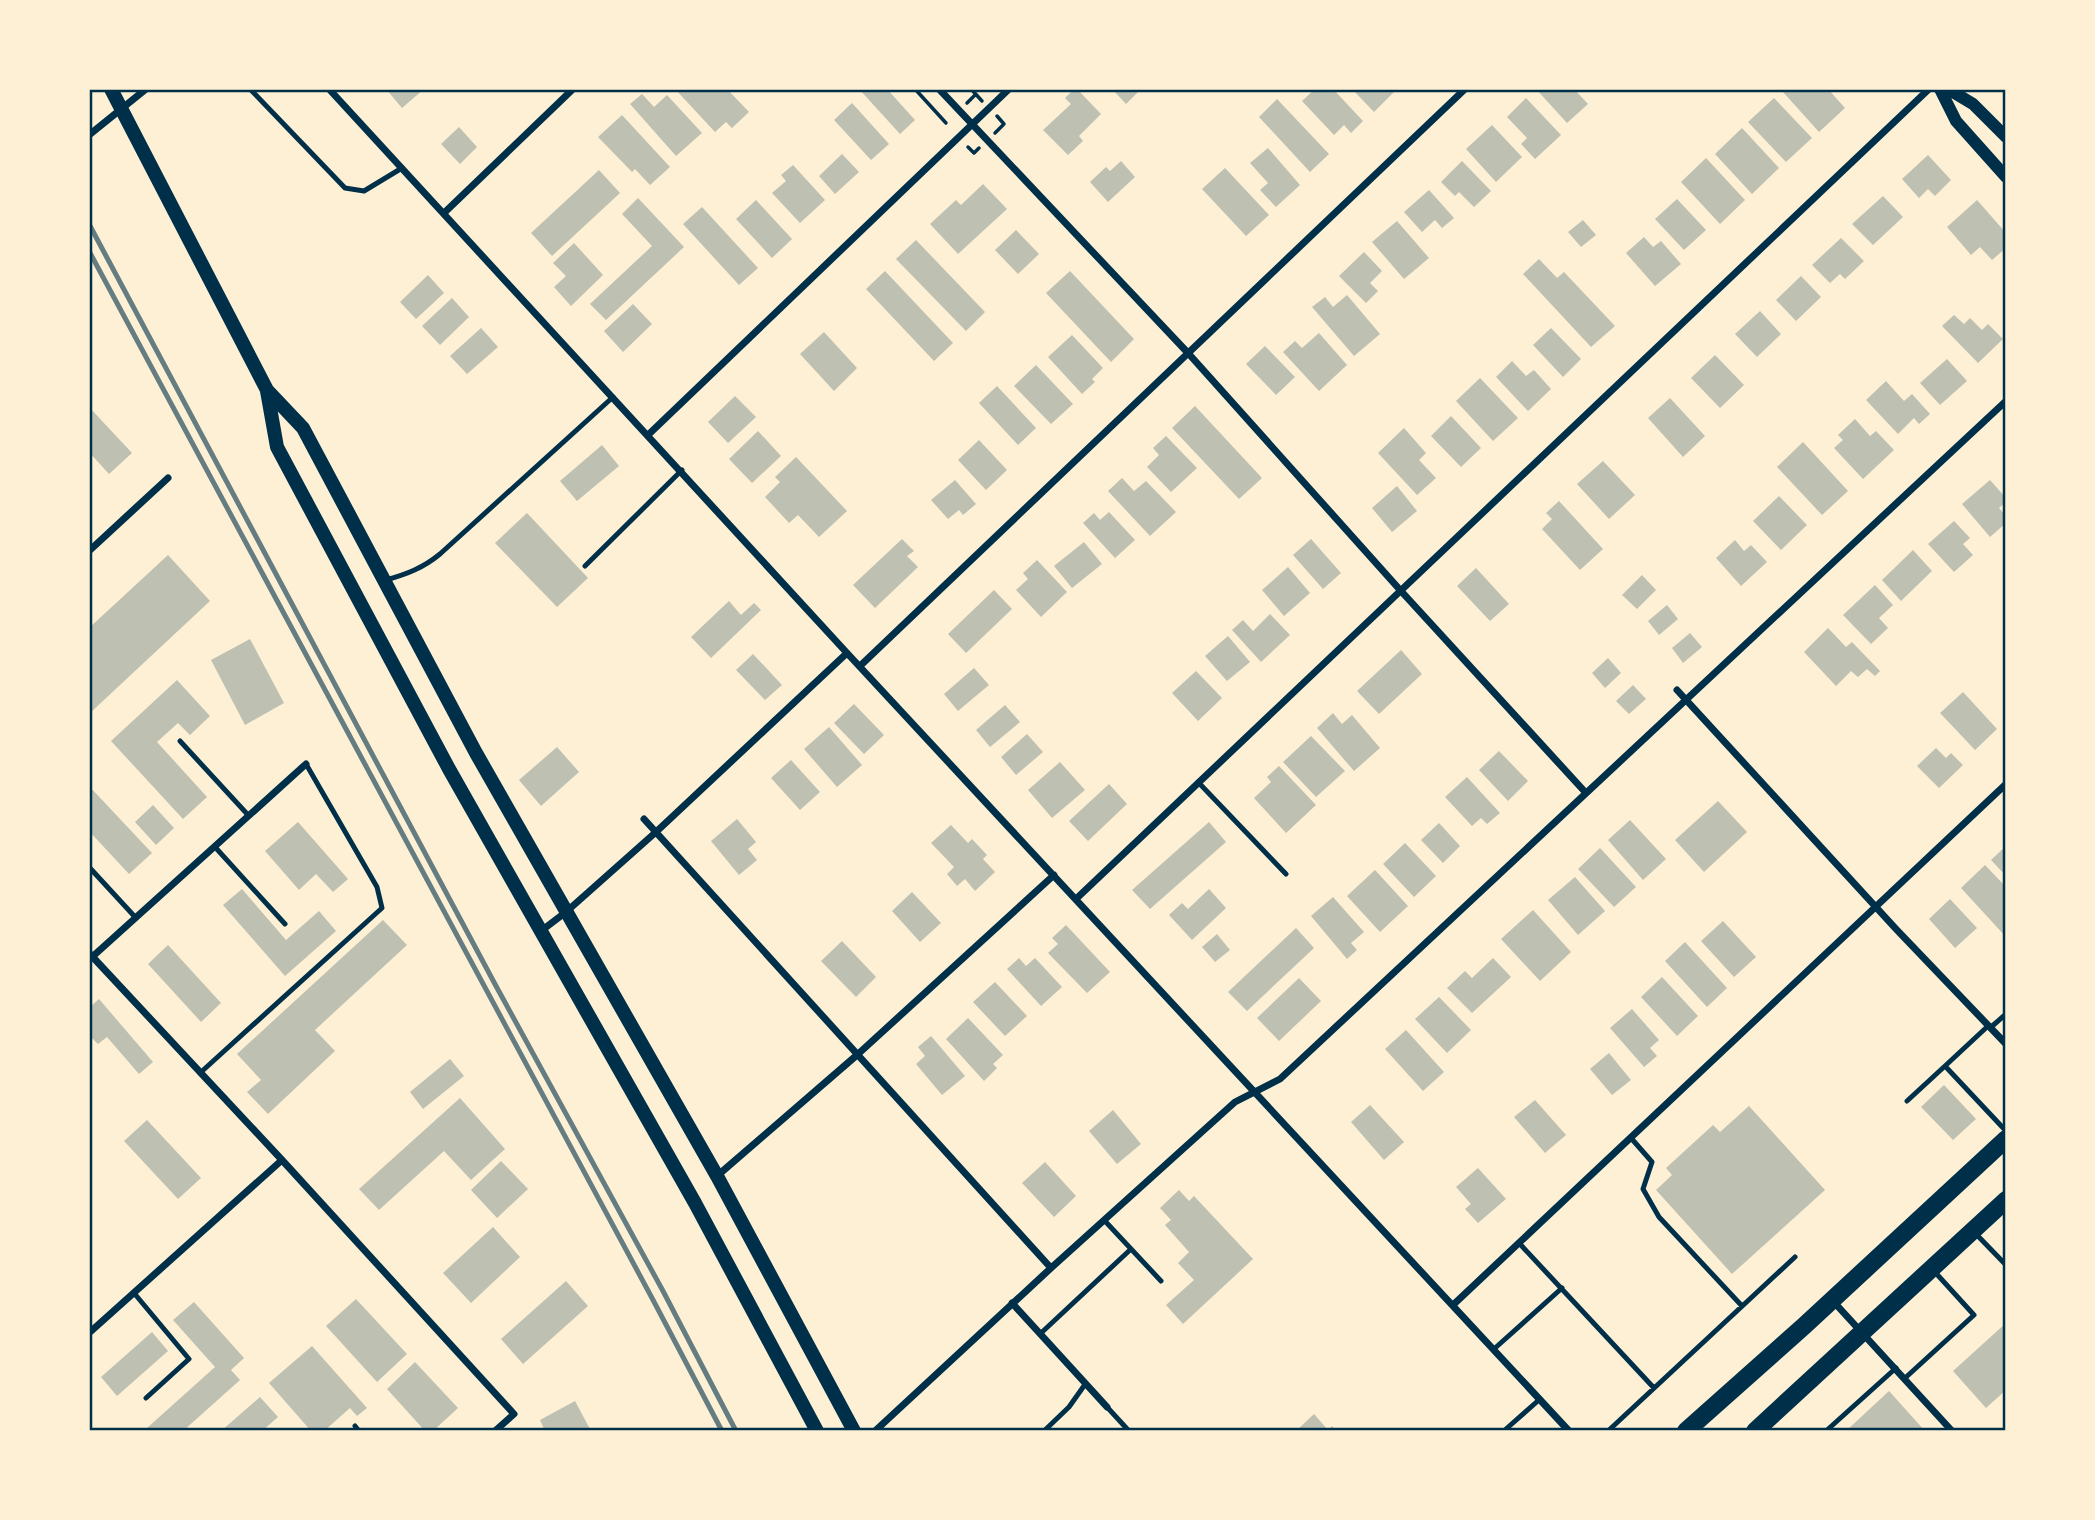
<svg xmlns="http://www.w3.org/2000/svg" width="2095" height="1520" font-family="'Crimson Pro',serif">
<style>
.building{fill:#bec0b2}
.lines{fill:none;stroke-linecap:round;stroke-linejoin:round}
.path{stroke:#003049;stroke-width:3.5}
.service{stroke:#003049;stroke-width:5}
.minor{stroke:#003049;stroke-width:7}
.tertiary{stroke:#003049;stroke-width:12}
.secondary{stroke:#003049;stroke-width:14}
.primary{stroke:#003049;stroke-width:18}
.rail{stroke:#657d81;stroke-width:5}
.neatline{fill:none;stroke:#003049;stroke-width:2.5}
</style>
<rect width="100%" height="100%" fill="#fdf0d5"/>
<path class="building" d="M386 89H424L402 108Z
M675 89H727L749 112 732 128 726 122 715 132Z
M859 89H887L915 120 900 134Z
M1074 89H1077L1101 114 1079 136 1083 141 1068 155 1043 130 1071 104 1065 98Z
M1112 89H1141L1126 104Z
M1315 89H1333L1363 121 1351 133 1344 125 1334 135 1302 101Z
M1352 89H1397L1374 112Z
M1536 89H1574L1588 104 1567 123Z
M1785 89H1828L1845 108 1819 132 1783 92Z
M642 94 654 107 667 95 702 133 676 156 630 104Z
M1526 98 1561 135 1535 159 1521 144 1527 138 1507 117Z
M1774 98 1812 138 1786 162 1748 122Z
M1277 99 1329 154 1310 172 1259 117Z
M852 103 889 144 871 160 834 120Z
M622 115 670 167 650 185 635 169 632 172 598 137Z
M1492 125 1522 157 1496 182 1466 149Z
M459 127 477 147 460 164 441 144Z
M1742 128 1779 168 1752 194 1715 154Z
M1268 148 1300 185 1276 207 1260 190 1268 183 1250 163Z
M842 154 859 172 835 194 819 176Z
M1928 155 1951 180 1935 196 1928 189 1919 198 1902 179Z
M1706 158 1745 200 1720 224 1681 182Z
M1121 161 1135 177 1108 202 1090 182 1106 167 1110 171Z
M1462 161 1491 191 1474 207 1459 192 1455 196 1441 182Z
M793 165 825 200 800 223 772 193 786 181 781 175Z
M1225 168 1269 215 1246 236 1202 189Z
M599 170 620 193 552 256 531 233Z
M983 184 1007 209 958 254 930 224 956 200 961 205Z
M1429 190 1454 218 1442 228 1435 220 1422 232 1404 212Z
M1883 196 1903 217 1873 245 1852 224Z
M638 198 684 247 606 320 590 304 652 246 622 214Z
M1677 199 1706 230 1684 250 1655 219Z
M756 200 792 239 772 258 736 219Z
M1977 200 2006 233V248L1992 260 1980 247 1971 255 1947 227Z
M702 207 758 268 739 285 683 224Z
M1583 220 1596 235 1581 247 1568 232Z
M1397 221 1429 258 1404 279 1372 242Z
M1016 230 1039 254 1018 274 995 250Z
M1644 237 1653 247 1661 241 1681 264 1655 286 1626 253Z
M1841 238 1864 261 1845 279 1840 274 1830 283 1812 265Z
M916 240 985 312 966 331 896 259Z
M574 243 603 275 571 306 554 287 566 276 553 263Z
M1364 252 1382 271 1370 283 1378 291 1366 303 1339 276Z
M1539 259 1557 278 1564 272 1615 326 1591 347 1523 274Z
M885 271 953 343 934 361 866 289Z
M1070 271 1134 339 1111 362 1046 293Z
M428 275 444 293 416 319 400 302Z
M1801 276 1821 297 1796 321 1776 300Z
M1347 295 1380 334 1354 356 1312 307 1325 297 1333 307Z
M452 298 469 317 440 345 422 326Z
M633 304 652 324 623 352 604 331Z
M1760 311 1781 334 1757 357 1735 334Z
M1954 315 1964 324 1970 318 1982 330 1988 324 2003 339 1978 363 1942 326Z
M481 328 498 347 467 374 450 356Z
M1551 328 1581 359 1563 377 1533 345Z
M824 332 857 368 834 391 800 354Z
M1319 333 1347 365 1319 391 1283 352 1295 341 1302 348Z
M1072 335 1103 368 1092 379 1095 382 1082 394 1048 357Z
M1265 346 1295 377 1276 395 1246 364Z
M1715 355 1744 385 1720 408 1691 378Z
M1947 359 1967 381 1940 405 1920 383Z
M1512 361 1526 376 1534 370 1551 389 1528 411 1496 377Z
M1036 365 1073 404 1051 424 1014 386Z
M1480 378 1518 418 1493 441 1456 401Z
M1886 381 1904 401 1912 394 1930 414 1919 424 1914 418 1898 434 1866 400Z
M997 386 1036 428 1018 445 979 403Z
M735 396 756 417 728 443 708 422Z
M1670 398 1705 436 1683 457 1648 418Z
M1195 406 1262 478 1239 499 1172 428Z
M89 407 132 453 109 474 89 452Z
M1451 416 1481 448 1461 467 1431 436Z
M1855 419 1870 436 1876 431 1894 450 1863 479 1834 448 1843 440 1838 435Z
M1404 428 1426 453 1419 460 1436 478 1417 495 1378 453Z
M758 431 781 456 752 483 729 459Z
M1166 436 1197 468 1171 492 1147 467 1159 455 1153 448Z
M979 440 1007 470 986 490 958 460Z
M1803 442 1848 491 1822 515 1777 467Z
M602 445 619 466 577 501 560 481Z
M796 457 847 511 819 537 798 515 789 523 765 497 780 482 775 477Z
M1603 461 1635 495 1609 519 1577 484Z
M1122 478 1134 491 1146 481 1176 512 1150 536 1108 491Z
M955 480 976 504 963 515 959 510 948 519 931 500Z
M1990 480 2006 498V502L1999 508 2006 516V523L1990 537 1962 504Z
M1397 486 1417 511 1392 532 1372 508Z
M1779 496 1807 525 1781 550 1753 521Z
M1559 501 1603 549 1580 570 1542 529 1552 519 1546 513Z
M1109 512 1135 540 1115 558 1083 523 1094 513 1100 520Z
M527 513 588 578 557 607 495 543Z
M1954 521 1970 538 1963 544 1973 555 1954 572 1928 544Z
M902 539 914 551 907 556 918 567 875 608 853 585Z
M1311 539 1341 573 1323 589 1293 555Z
M1735 540 1744 551 1751 545 1767 562 1741 586 1716 558Z
M1084 542 1102 564 1072 588 1054 566Z
M1913 550 1932 571 1901 601 1882 580Z
M168 555 210 601 89 714V628Z
M1037 560 1067 592 1041 617 1016 590 1028 579 1023 573Z
M1288 567 1310 593 1284 616 1262 590Z
M1476 568 1509 604 1490 621 1457 586Z
M1642 575 1656 590 1637 609 1622 595Z
M1875 585 1893 605 1879 618 1888 628 1871 644 1843 615Z
M994 590 1012 609 966 653 948 634Z
M729 601 741 615 754 603 761 610 711 658 691 637Z
M1667 605 1678 619 1659 635 1648 621Z
M1270 614 1290 635 1261 662 1232 630 1243 620 1253 631Z
M1828 628 1846 647 1852 642 1880 671 1875 676 1867 669 1858 677 1851 671 1836 686 1804 652Z
M1690 633 1702 647 1683 663 1672 648Z
M1228 636 1250 662 1227 681 1205 656Z
M250 639 284 703 245 725 211 660Z
M1401 650 1422 674 1379 714 1357 691Z
M753 654 782 685 765 700 736 670Z
M1608 658 1621 673 1605 688 1592 673Z
M974 668 989 685 958 711 944 694Z
M1196 671 1222 698 1198 721 1172 693Z
M177 680 210 716 190 735 178 723 157 742 207 797 183 819 111 741Z
M1633 685 1646 699 1629 714 1616 701Z
M1963 692 1997 729 1975 750 1940 713Z
M854 704 884 735 864 754 834 723Z
M1005 705 1020 722 990 747 976 730Z
M1333 713 1342 724 1352 715 1380 748 1354 771 1317 728Z
M829 727 862 765 837 787 804 749Z
M1027 734 1043 752 1016 775 1001 757Z
M1311 736 1345 771 1316 797 1283 762Z
M557 747 579 772 541 806 519 780Z
M1936 748 1946 758 1951 753 1963 765 1939 788 1917 766Z
M1499 751 1528 781 1508 801 1479 770Z
M791 760 820 792 800 810 771 778Z
M1060 762 1085 790 1052 818 1028 790Z
M1279 766 1316 805 1286 833 1254 798 1271 782 1267 777Z
M1467 777 1500 813 1487 824 1481 818 1472 826 1445 797Z
M1109 784 1127 804 1088 841 1069 821Z
M89 786 152 853 129 874 89 831Z
M1718 801 1747 832 1704 872 1675 840Z
M153 805 174 828 156 845 135 822Z
M737 819 756 842 748 849 757 860 739 875 711 841Z
M1630 820 1666 859 1643 880 1608 840Z
M298 822 348 879 333 892 316 874 299 890 265 851Z
M1209 822 1226 842 1150 909 1132 890Z
M1439 823 1460 846 1443 863 1421 840Z
M951 825 968 843 972 839 987 855 983 859 995 872 975 891 965 879 957 886 947 874 954 867 931 843Z
M1405 843 1436 876 1414 897 1383 864Z
M2006 846V876L1991 860Z
M1600 848 1636 887 1614 907 1578 869Z
M1985 865 2006 887V937L1961 888Z
M1375 870 1408 906 1380 932 1347 896Z
M1575 877 1605 911 1578 935 1548 900Z
M242 889 286 940 319 911 336 931 285 976 223 905Z
M1209 889 1226 908 1192 940 1169 915 1182 903 1188 909Z
M912 892 941 923 920 942 892 911Z
M1333 897 1364 932 1351 943 1357 950 1347 959 1311 916Z
M1950 899 1977 928 1955 948 1929 919Z
M1533 910 1571 952 1540 981 1501 939Z
M383 920 407 945 315 1030 335 1051 268 1114 247 1092 261 1080 237 1054Z
M1723 921 1756 957 1734 977 1701 941Z
M1066 925 1110 972 1087 993 1048 953 1058 944 1052 938Z
M1296 928 1314 948 1247 1011 1228 992Z
M1217 934 1230 950 1215 962 1202 947Z
M842 941 876 977 856 997 821 961Z
M1685 942 1727 988 1707 1007 1665 961Z
M168 945 221 1003 201 1022 148 964Z
M1019 958 1026 966 1035 958 1062 987 1041 1006 1007 969Z
M1493 958 1511 977 1472 1013 1447 988 1465 971 1472 978Z
M1662 977 1698 1016 1677 1036 1641 997Z
M1299 978 1321 1001 1279 1041 1257 1018Z
M995 982 1027 1016 1005 1036 973 1002Z
M1439 997 1471 1030 1447 1053 1415 1019Z
M99 999 153 1062 139 1074 107 1037 98 1044 89 1035V1008Z
M1632 1009 1659 1040 1650 1048 1657 1056 1644 1067 1610 1028Z
M968 1018 1003 1055 993 1064 997 1068 984 1081 946 1039Z
M1406 1030 1444 1072 1423 1091 1385 1049Z
M931 1036 965 1076 942 1095 916 1064 925 1056 918 1047Z
M1609 1053 1631 1080 1612 1095 1590 1069Z
M450 1059 464 1076 423 1109 410 1092Z
M1944 1085 1976 1119 1953 1140 1921 1107Z
M460 1098 505 1149 471 1180 444 1151 379 1210 359 1189Z
M1535 1100 1566 1135 1545 1153 1514 1117Z
M1370 1105 1404 1142 1384 1160 1351 1122Z
M1749 1106 1825 1190 1732 1274 1656 1190 1672 1175 1666 1168 1713 1125 1720 1132Z
M1113 1110 1141 1144 1117 1164 1089 1131Z
M147 1120 201 1178 178 1199 124 1141Z
M501 1161 528 1189 497 1218 471 1190Z
M1045 1162 1076 1196 1054 1217 1022 1183Z
M1478 1168 1506 1199 1478 1223 1465 1209 1471 1204 1456 1187Z
M1179 1190 1189 1201 1194 1196 1253 1259 1183 1324 1166 1305 1194 1280 1178 1263 1189 1252 1165 1225 1171 1220 1160 1208Z
M493 1227 520 1257 471 1303 443 1273Z
M566 1281 588 1306 523 1364 501 1339Z
M356 1299 407 1354 377 1382 326 1326Z
M194 1302 244 1358 231 1370 240 1380 183 1431H149L147 1428 215 1367 173 1320Z
M2006 1323V1390L1986 1408 1953 1371Z
M152 1332 168 1351 117 1396 101 1377Z
M312 1346 367 1408 357 1416 350 1408 324 1431H311L269 1383Z
M415 1362 458 1408 433 1431H425L387 1389Z
M1889 1391 1925 1431H1846Z
M260 1397 278 1417 262 1431H221Z
M575 1401 591 1431H545L540 1420Z
M1314 1414 1328 1430 1332 1426 1336 1431H1296Z"/>
<g class="lines">
<path class="path" d="M915 89 946 123
M971 89 982 101
M967 103 976 94
M995 133 1004 124 997 116
M968 147 974 153 979 148"/>
<path class="service" d="M250 89 345 188 364 191 402 168
M585 566 682 470
M386 580C407 574 423 568 440 554L613 397
M180 741 249 816
M1198 782 1286 874
M215 847 285 924
M89 867 136 918
M1988 1026 1945 1066 2006 1131
M1990 1028 2006 1014
M200 1073 382 908 377 887 306 764
M1907 1101 1945 1066
M1631 1138 1652 1162 1643 1189 1659 1217 1742 1306
M1104 1220 1161 1281
M1975 1233 2006 1265
M1519 1243 1654 1388
M134 1293 189 1359 146 1398
M1040 1334 1131 1249
M1494 1349 1562 1288
M1904 1379 1974 1315 1934 1271
M1107 1407 1129 1431
M355 1426 359 1431
M1044 1431 1069 1407 1086 1383
M1508 1431 1506 1429 1540 1399
M1608 1431 1795 1257
M1826 1431 1896 1368"/>
<path class="minor" d="M329 89 847 653 1569 1431
M939 89 1188 353 1401 591 1586 793
M89 135 146 89
M444 213 573 89
M648 435 1009 89
M89 551 168 478
M860 666 1465 89
M1677 690 1896 929 2006 1044
M644 819 1051 1268
M1076 899 1929 89
M541 931 566 912 656 832 847 653
M89 953 282 1160 514 1414 495 1431
M91 958 306 764
M717 1176 857 1055 1054 875
M1832 1300 1952 1431
M1012 1303 1107 1407
M1453 1305 2006 784
M89 1333 282 1160
M875 1431 1051 1268 1235 1102 1280 1079 2006 401"/>
<path class="tertiary" d="M1940 89 1956 121 2006 177
M1948 89 1973 104 2006 137"/>
<path class="secondary" d="M111 89 267 390 303 428 476 753 717 1176 854 1431
M267 391 277 447 449 769 695 1203 817 1431"/>
<path class="primary" d="M1686 1431 1804 1326 2006 1139
M1755 1431 2006 1200"/>
<path class="rail" d="M89 224 496 986 663 1291 736 1431
M89 251 652 1298 722 1431"/>
</g>
<rect width="2095" height="1520" fill="none" stroke="#fdf0d5" stroke-width="182"/>
<rect x="91" y="91" width="1913" height="1338" class="neatline"/>
</svg>
